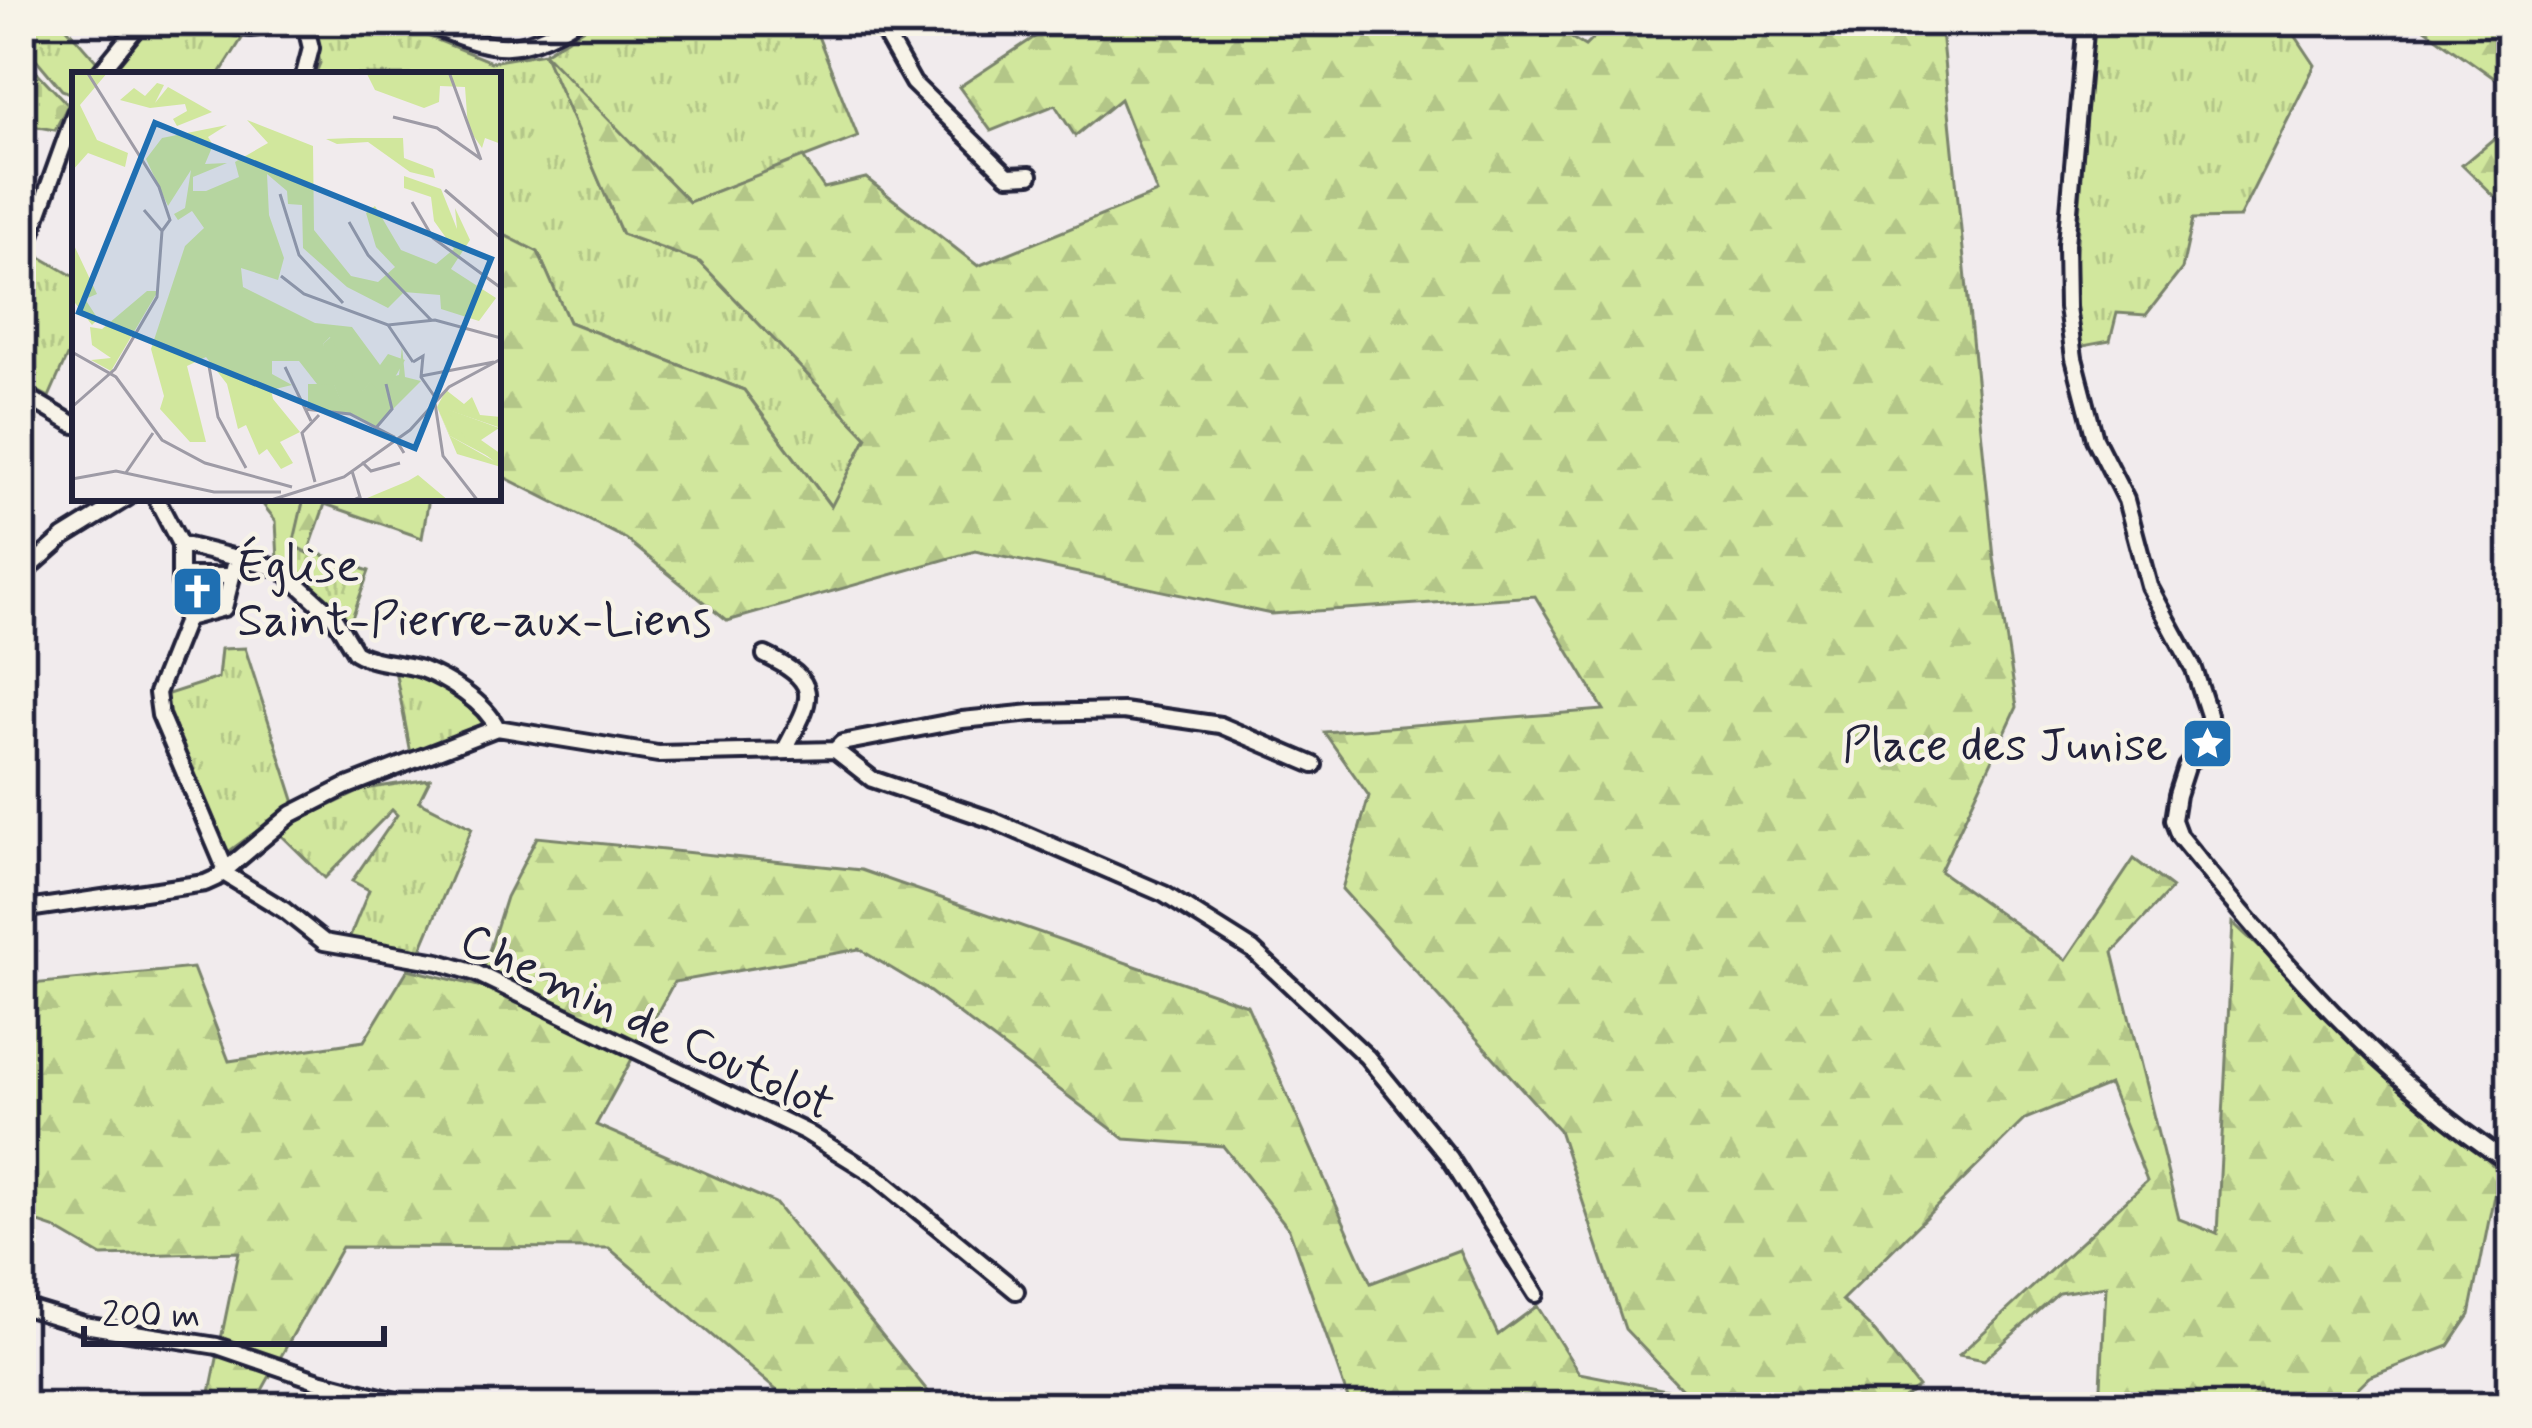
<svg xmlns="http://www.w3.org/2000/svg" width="2532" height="1428" font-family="Mynerve,sans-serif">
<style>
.grass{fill:url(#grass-tufts);stroke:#7a846c;stroke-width:3}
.forest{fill:url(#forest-firs);stroke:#7a846c;stroke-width:3}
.cemetery{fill:url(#cemetery-stones);stroke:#7a846c;stroke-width:3}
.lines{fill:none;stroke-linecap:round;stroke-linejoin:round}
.minor-casing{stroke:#22223b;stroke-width:22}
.minor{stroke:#f7f3e8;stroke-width:14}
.labels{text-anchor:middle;stroke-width:9;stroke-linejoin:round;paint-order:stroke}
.poi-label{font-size:48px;fill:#22223b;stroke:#f7f3e8;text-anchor:start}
.street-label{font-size:48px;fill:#22223b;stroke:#f7f3e8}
.inset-road{fill:none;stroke:#9e9ba6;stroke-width:3}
.view{fill:#1f6fb2;fill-opacity:0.15;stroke:#1f6fb2;stroke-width:6}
.inset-edge{fill:none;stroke:#22223b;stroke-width:6}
</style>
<defs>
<pattern id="grass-tufts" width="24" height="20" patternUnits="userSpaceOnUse" patternTransform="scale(3)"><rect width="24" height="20" fill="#d1e79d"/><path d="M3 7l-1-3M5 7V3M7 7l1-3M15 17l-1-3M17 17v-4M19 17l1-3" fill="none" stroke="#b3c688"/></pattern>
<pattern id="forest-firs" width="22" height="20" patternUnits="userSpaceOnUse" patternTransform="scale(3)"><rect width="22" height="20" fill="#d1e79d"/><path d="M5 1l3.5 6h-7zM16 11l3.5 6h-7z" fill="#b3c688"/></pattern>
<pattern id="cemetery-stones" width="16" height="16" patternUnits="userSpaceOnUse" patternTransform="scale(3)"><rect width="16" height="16" fill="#d1e79d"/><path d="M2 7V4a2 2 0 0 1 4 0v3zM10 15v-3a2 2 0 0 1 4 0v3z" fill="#b3c688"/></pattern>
</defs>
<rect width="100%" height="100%" fill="#f1ebed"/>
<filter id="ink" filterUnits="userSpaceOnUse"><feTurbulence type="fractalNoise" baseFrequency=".00833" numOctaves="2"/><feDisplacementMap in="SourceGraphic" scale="24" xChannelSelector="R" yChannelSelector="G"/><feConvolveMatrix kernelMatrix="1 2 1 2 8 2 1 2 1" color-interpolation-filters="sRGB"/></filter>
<g filter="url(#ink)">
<path class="grass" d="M21 21H61L97 62 87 75H75L73 94 62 90 21 41Z
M595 21H812L858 137 689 202 546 57 622 234 700 262 867 437 832 508 744 390 569 322 538 252 498 232V75H315L320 63 313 29 372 23 408 28 491 62 544 53Z
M2094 21H2334L2326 35 2289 26 2315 65 2239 218 2193 219 2182 269 2146 315 2117 313 2110 341 2078 347 2072 306Z
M153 24 243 37 219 75H107L130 44Z
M37 255 75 277V338L49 397 21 382V295Z
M258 498H304L294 545 369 571 349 626 278 561 276 521Z
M245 648 295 803 224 855 166 717 165 695 218 678 221 649Z
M395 670C425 679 470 694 484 723L411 754Z
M430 779 419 801 472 828 419 954 348 941 369 890 352 881 397 815 392 810 325 878 277 831 365 789Z"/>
<path class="forest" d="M1059 21H1543L1585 46 1610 21H1940L1994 558 2017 707 1940 871 2066 960 2134 859 2172 888 2113 952 2179 1219 2217 1234 2233 923 2499 1170 2470 1315 2449 1346 2369 1377 2338 1407H2100L2106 1286 2059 1293 1984 1360 1959 1355 2147 1181 2109 1085 2025 1119 1842 1300 1872 1329 1918 1387 1892 1407H1351L1289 1229 1223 1146 1125 1139 926 989 859 949 674 982 596 1125 775 1203 930 1394 929 1407H796L609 1248 342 1247 261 1392 284 1407H207L239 1252 102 1256 54 1228 21 1217V985L193 968 229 1061 364 1041 408 969 478 986 506 897 537 837 861 870 1247 1005 1371 1283 1459 1250 1498 1335 1537 1306 1579 1373 1687 1394 1625 1329 1559 1130 1342 889 1369 796 1324 732 1604 710 1535 596 1271 614 975 551 727 621 626 539 498 474V232L538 252 569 322 744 390 831 507 867 437 700 262 622 234 544 53 689 202 803 157 824 188 866 178 978 266 1157 193 1120 99 1075 136 1055 105 991 131 959 87Z
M2414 21H2511V90Z
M2511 124V213L2462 165Z
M304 498H429L422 538 325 504 308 553 293 545Z"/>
<path class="cemetery" d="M21 55 68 105 55 130 21 124Z"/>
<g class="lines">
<defs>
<path id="minor" d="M187 21 250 28 314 21
M417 21C487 45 506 63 574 21
M878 21 913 83 1008 176 1030 175
M2086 21 2066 244 2067 307 2074 358 2095 439 2126 500 2149 586 2194 669 2209 715 2207 743 2186 767 2177 795 2173 820 2179 836C2276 956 2381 1078 2511 1163
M98 75 142 21
M304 75 311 48 305 23
M21 263 75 113
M21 393 75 425
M156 498 180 544 281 569 334 617 355 652C375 664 399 662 421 669 447 679 485 702 497 728
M180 544V582L187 618 224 608 237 557
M21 575 64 537 127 498
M180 576H232
M187 618 157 693 160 715 225 868
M765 655C826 684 810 701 784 751
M835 750 872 779 992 820 1164 894 1253 950 1367 1057 1450 1158 1536 1294
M222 872 284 910 324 942 439 962 476 973 806 1132 875 1175 1016 1291
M21 910 205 883 216 878 292 814 345 787 497 728 658 754 835 750 842 743 962 720 1032 713 1123 711 1220 725 1314 765
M21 1306 84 1325 217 1346 319 1381 419 1407"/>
</defs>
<use href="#minor" class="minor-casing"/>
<use href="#minor" class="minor"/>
</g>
</g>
<defs>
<symbol id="church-square" viewBox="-11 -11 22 22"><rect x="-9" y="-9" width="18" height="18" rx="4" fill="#1f6fb2" stroke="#f7f3e8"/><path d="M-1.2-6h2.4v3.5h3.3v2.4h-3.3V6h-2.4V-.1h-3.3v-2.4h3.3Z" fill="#fff"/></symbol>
<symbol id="sight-square" viewBox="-11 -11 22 22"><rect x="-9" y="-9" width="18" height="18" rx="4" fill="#1f6fb2" stroke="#f7f3e8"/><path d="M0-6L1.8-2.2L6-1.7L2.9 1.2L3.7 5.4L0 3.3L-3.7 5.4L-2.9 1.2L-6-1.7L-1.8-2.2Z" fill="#fff"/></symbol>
</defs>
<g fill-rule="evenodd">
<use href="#church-square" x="168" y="562" width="59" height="59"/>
<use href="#sight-square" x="2178" y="714" width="59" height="59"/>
</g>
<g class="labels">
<g class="poi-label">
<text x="237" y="580">Église<tspan x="237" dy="55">Saint-Pierre-aux-Liens</tspan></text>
<text x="2168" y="760" text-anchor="end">Place des Junise</text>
</g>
<g class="street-label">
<text transform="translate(648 1020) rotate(25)" y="17">Chemin de Coutolot</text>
</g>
</g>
<g transform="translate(72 72)">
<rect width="429" height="429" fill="#f1ebed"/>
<path d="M75 219H86L39 299 19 288 39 286 20 273 18 255 30 257ZM260 264 291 319 298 309 327 303 330 274 333 305 349 309 303 355 281 342 236 335V312H262L272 336 251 272ZM374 318 392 332 400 325 408 343 429 345V371L426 355 376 338 425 389 378 364 365 335Z" fill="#d1e79d"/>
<path d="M0 0H36L8 33 25 68 56 81 53 95 16 81 0 99ZM294 0H429V72L413 66 410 76 396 56 393 15 368 14 367 30 352 36 303 18ZM85 11 92 13 83 31 96 15 140 40 105 54 101 47 115 39 113 32 78 36 48 28 62 16 73 24ZM175 48 241 74 242 158 279 204 306 210 323 195 304 175 294 141 303 134 329 178 364 192 382 177 362 149 359 125 332 116V104L369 117 385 157 383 136 398 168 379 197 424 226 407 249 369 237 368 223 332 220 316 236 275 215 231 176 230 133 216 132 215 119 195 102 197 143 212 186 206 208 169 196 171 215 243 251 280 255 308 293 316 282 333 288 312 324 298 310 291 320 258 265 251 272 273 312V340L262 313 245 312 227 289H200V302L220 313 199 318 201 327 228 360 208 370 221 391 209 397 195 377 187 383 174 353 166 357 155 312 134 285 115 294 134 370H118L88 337 92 324 79 277 113 174 132 156 120 139 106 148 102 142 113 136 119 98 96 134 74 87 90 66 155 53 136 65 141 73 133 92 155 91 121 105V119H134L167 105 163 90 196 71ZM279 66H331L332 86 361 97 363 106 338 100 296 70 265 72 254 67ZM0 169 25 222 13 227 26 247 20 253 0 227ZM365 335 378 364 422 389 394 368 375 337 427 356 409 368 429 382V395L385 382ZM346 403 377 429H288L336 409Z" fill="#d1e79d"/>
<path class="inset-road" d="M15 0 87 115 98 148 90 159M377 0 409 88M321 45 365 56 409 87M373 118 429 166M208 122 227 183 271 231M340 130 361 166 429 216M277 150 296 183 360 249M209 204 232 222 316 253 363 248 429 266M316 253 341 290M0 280 44 305 90 368 133 391 220 415M341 290 351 284 349 305 365 328M137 294 146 345 174 396M213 295 239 349M349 304 422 290M363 331 371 384 406 429M0 335 43 297 85 225 90 159 72 138M232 337 278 342 322 365 332 381M303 357 320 337 314 312M290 390 299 399 328 391M53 402 81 361M0 407 44 399 142 420H209M243 410 230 361 247 343M196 429 272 405 338 358 377 315 429 287M279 429 288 425 280 399"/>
<path class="view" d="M83 51 419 187 343 376 7 240Z"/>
<rect width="429" height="429" class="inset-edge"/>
</g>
<rect width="2532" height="1428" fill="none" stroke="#f7f3e8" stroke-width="72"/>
<rect x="36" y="36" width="2460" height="1356" fill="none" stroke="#22223b" stroke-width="4.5" filter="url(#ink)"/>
<path d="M84 1326v18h300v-18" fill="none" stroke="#22223b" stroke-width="6"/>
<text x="102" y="1326" font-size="36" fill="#22223b" stroke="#f7f3e8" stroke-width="9" paint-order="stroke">200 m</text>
</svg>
